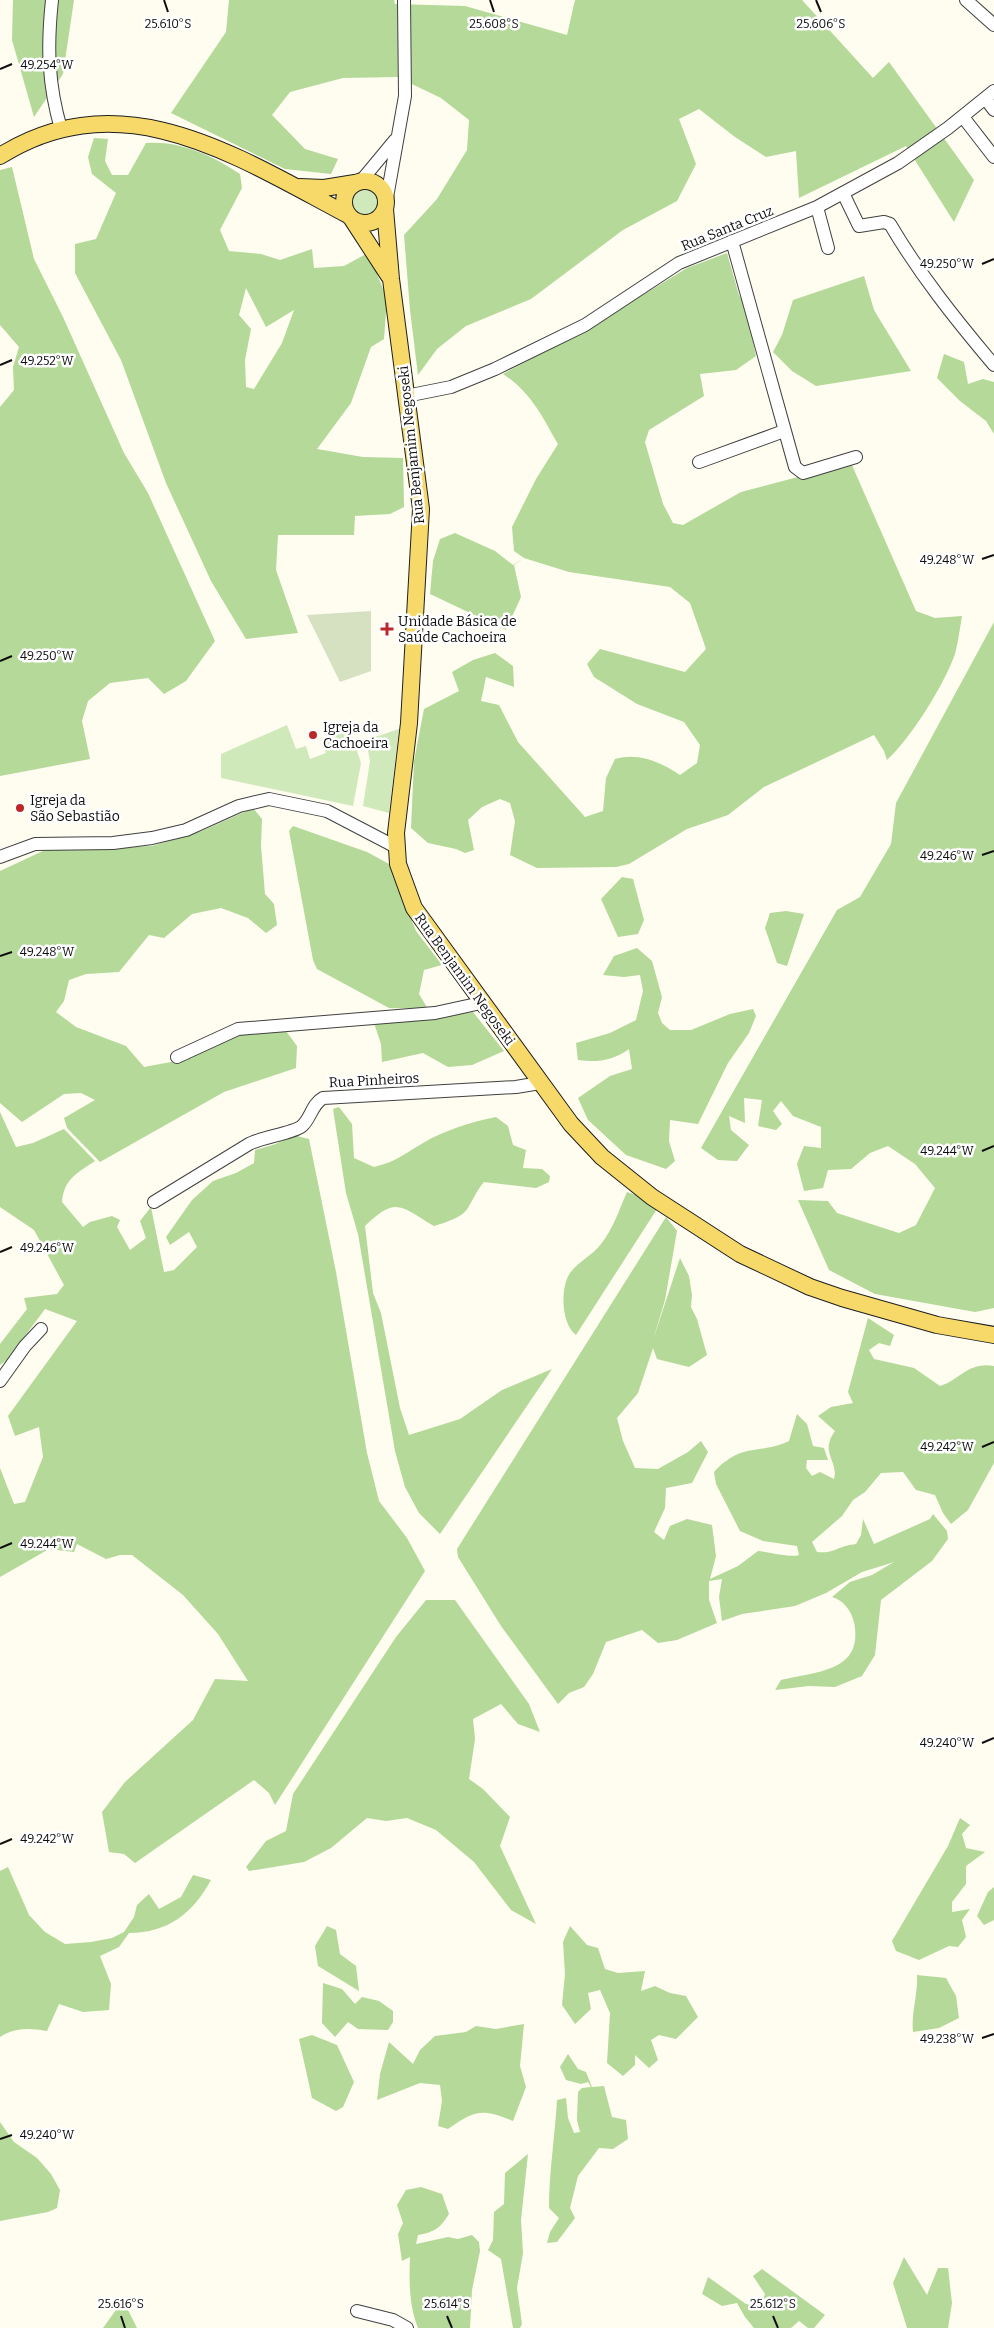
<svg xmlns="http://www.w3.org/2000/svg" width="994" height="2328" font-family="Bitter,serif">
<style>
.green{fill:#d0e9ba}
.forest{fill:#b4d999;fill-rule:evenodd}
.cemetery{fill:#d5e1c1}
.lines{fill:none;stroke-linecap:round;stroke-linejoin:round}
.minor-casing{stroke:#414141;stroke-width:14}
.major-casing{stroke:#1f1f1f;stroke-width:18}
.minor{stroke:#fff;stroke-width:12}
.major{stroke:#f6d969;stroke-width:16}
.ticks{fill:none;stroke:#0e0e0e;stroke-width:2}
.poi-dot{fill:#bc2829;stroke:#fff;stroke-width:2}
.labels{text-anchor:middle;stroke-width:5;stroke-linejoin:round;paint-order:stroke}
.street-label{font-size:14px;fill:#0e0e0e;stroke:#fff}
.poi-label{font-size:14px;fill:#0e0e0e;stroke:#fff;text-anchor:start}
.ticks-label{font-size:12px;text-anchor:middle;fill:#0e0e0e;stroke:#fff;stroke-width:5;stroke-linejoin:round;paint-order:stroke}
</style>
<rect width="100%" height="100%" fill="#fffcf0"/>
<path class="green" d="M350 203a14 14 0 1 1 28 0a14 14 0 1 1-28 0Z
M287 725 296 749 306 746 310 759 326 753 321 740 350 730 361 763 353 806 221 778V754Z
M399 729 389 813 363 806 370 761 366 740Z"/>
<path class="forest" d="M13 0H74L63 74 34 117 12 40Z
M229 0H394L395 4 465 6 567 35 575 0H802L873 78 889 62 974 180 954 222 906 146 799 198 796 151 766 157 735 137 699 109 679 119 696 164 677 201 623 230 531 299 466 326 437 349 418 375 410 310 404 235 437 199 467 150 469 120 441 98 397 77 343 78 290 92 272 115 305 149 338 159 331 174 285 169 171 113 226 32Z
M94 138 108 139 105 161 112 175H128L146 143C181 141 211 155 240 174L242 188 220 230 229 251 261 254 280 260 312 249 314 268 344 266 368 253 387 298 384 339 371 347 351 403 317 449 363 457 403 458 404 507 390 514 355 516 354 535H278L276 570 298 633 246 639 211 581 166 483 121 360 75 273V244L96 239 116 193 92 174 88 157ZM246 288 266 327 294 310 282 343 254 389 246 387 245 360 251 329 239 315Z
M12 167 34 259 63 317 124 453 148 493 215 641 186 681 164 694 148 678 110 683 88 701 82 721 90 759 0 776V407L14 390 13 367 19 347 0 325V170Z
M727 253 739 295 746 307 756 356 736 370 700 374 704 396 649 430 645 442 663 504 673 523 683 525 741 492 851 463 916 611 935 618 962 616C960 628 958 642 955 654 944 685 911 738 887 760L884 751 874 735 764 787 728 815 687 829 629 864 616 867 537 868 510 855 515 821 510 803 500 799 482 807 468 820 474 850 465 853 456 849 428 843 411 828 414 761 424 709 459 691 452 672 473 660 495 653 513 666 514 687 486 677 481 701 499 705 518 742 585 817 603 811 606 778 615 759C639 752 660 762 680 775L697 763 700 745 684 722 637 704 594 677 587 664 600 649 685 672 706 649 690 603 670 587 569 572 524 558 514 565 521 597 506 630 430 594 433 561 440 539 455 533 495 551 513 565 524 558 514 551 512 527 536 479 558 444C542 416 531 392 503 374L582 332 687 268Z
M864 276 874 310 911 371 816 386 792 371 773 352 782 335 793 300Z
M944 354 964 362 968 384 983 379 994 382V434L986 421 960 401 937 378Z
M994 622V1308L975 1312 875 1294 829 1270 798 1200 828 1201 837 1213 899 1233 916 1225 935 1188 915 1164 888 1146 870 1153 851 1169 828 1170 823 1188 804 1191 797 1164 804 1146 821 1148V1127L793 1116 781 1101 773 1111 782 1124 776 1130 758 1126 762 1100 744 1098 745 1123 729 1116 731 1130 749 1145 737 1161 718 1160 701 1148 837 910 860 897 891 844 896 803Z
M253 808 262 819 261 846 265 894 274 904 277 925 266 933 248 918 221 908 192 914 164 938 149 935 119 972 86 974 69 980 64 1001 56 1012 76 1027 126 1046 144 1067 171 1062 229 1036 283 1027 297 1046 296 1068 224 1092 100 1162 67 1128 64 1118 95 1100 81 1093 64 1094 22 1122 0 1103V871L45 850 152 846 202 831Z
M293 826 367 852 389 864 416 931 442 965 424 970 419 994 428 1009 389 1008 317 969 313 960 289 831Z
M622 877 633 879 644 920 638 934 618 937 601 899Z
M786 911 804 914 787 966 777 963 765 928 770 913Z
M637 948 652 961 662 997 658 1013 662 1023 670 1030H691L730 1014 753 1009 756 1016 749 1033 728 1063 698 1124 670 1120 669 1141 675 1161 666 1169 626 1155 588 1120 578 1098 610 1076 632 1069 629 1049C614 1060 597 1063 578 1060L576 1043 610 1033 636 1020 643 991 640 975 624 977 603 975 614 956Z
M473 1012 504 1051 472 1065 448 1067 423 1053 382 1062 381 1044 373 1020 421 1019Z
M339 1107 352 1124 354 1158 374 1167C398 1161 402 1155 423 1143 445 1130 471 1122 496 1117L508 1126 513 1145 526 1150 523 1168 542 1169 550 1176 549 1182 536 1188 484 1182C477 1190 474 1198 469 1206 463 1218 446 1222 434 1226 401 1207 397 1195 365 1226L373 1293 381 1313 400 1408 409 1435 460 1419 502 1390 552 1369 440 1534 419 1513 405 1487 395 1451 358 1234 346 1193 333 1109Z
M0 1112 16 1147 33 1143 64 1129 95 1161C77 1173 64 1179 62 1202L83 1227 90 1222 112 1216 120 1220 117 1227 130 1250 146 1238 140 1221 151 1207 164 1272 174 1270 197 1247 189 1232 170 1245 166 1237 192 1200 213 1181 236 1173 254 1163 255 1150 276 1144 293 1135 309 1139 336 1272 367 1453 379 1501 407 1538 425 1571 275 1805 269 1793 254 1780 135 1863 124 1854 109 1852 102 1812 125 1782 193 1720 215 1679 248 1681 218 1634 183 1595 132 1555H120L106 1559 77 1544 74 1552 49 1549 0 1577V1468L14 1504 25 1502 43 1457 39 1427 15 1436 8 1416 77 1321 45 1309 7 1360 0 1365V1344L27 1309 24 1298 57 1294 64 1285 34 1230 0 1207Z
M627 1192 645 1198 657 1209 576 1335C561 1324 560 1288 570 1273 578 1262 593 1255 601 1244 613 1229 619 1210 627 1192Z
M666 1217 677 1231 665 1300 653 1340 680 1258 689 1276 692 1295 691 1307 697 1319 707 1355 689 1367 657 1359 653 1348 638 1393 617 1418 623 1441 635 1468 658 1469 688 1452 701 1441 708 1452 692 1483 666 1488 665 1508 654 1532 664 1540 670 1526 687 1519 712 1525 716 1556 710 1579 738 1566 758 1551C768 1552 791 1558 799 1555L797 1546 763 1541 740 1531 716 1484 714 1472C742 1442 759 1455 789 1441L797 1414 807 1424 813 1446 824 1448 828 1460H807L806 1468 812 1476 820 1472 834 1479C839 1461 819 1453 835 1431L818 1416 831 1407 853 1403 848 1392 868 1318 894 1335 890 1346 879 1343 869 1350 874 1359 914 1368 940 1386C961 1379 969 1361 994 1366V1463L968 1510 951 1524 943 1513 935 1495 916 1490 903 1472 881 1473 865 1492 853 1500 842 1516 812 1542 817 1552C835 1554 837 1546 856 1544L861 1535 863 1519 874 1544 930 1519 933 1514 947 1531 948 1539 932 1561 881 1600 875 1655 862 1676 835 1687 809 1686 775 1690 781 1680C817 1671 864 1672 854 1622 851 1610 843 1600 832 1597L850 1582 872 1575 894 1562 862 1572 826 1593 795 1606 742 1614 722 1621 719 1597 722 1579 709 1581V1600L717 1623 677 1640 658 1643 642 1630 606 1642 593 1674 584 1687 569 1693 558 1704 501 1626 458 1557 457 1549Z
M426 1600H455L529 1704 540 1732 518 1724 501 1704 473 1719 475 1739 469 1779 483 1789 510 1817 500 1846 536 1924 511 1910 474 1862 436 1830 407 1818 386 1821 367 1818 331 1848 304 1862 249 1871 246 1867 266 1841 286 1831 293 1794 396 1637Z
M960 1818 970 1825 962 1834 966 1848 985 1852 966 1866V1884L952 1902V1912L970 1909 962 1920 966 1937 958 1947 949 1946 919 1960 896 1951 892 1941 948 1846Z
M8 1867 29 1915 45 1932 65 1944 91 1942 112 1938 124 1932 134 1917 137 1905 149 1894 159 1909 181 1897 193 1875 211 1880C193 1913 168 1933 129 1933L119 1947 100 1956 111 1984 109 2010 83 2012 59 2004 47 2031C31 2028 14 2027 0 2037V1871Z
M994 1887V1920L984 1925 977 1916 988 1892Z
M327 1926 336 1930 340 1954 356 1966 359 1991 318 1966 315 1946Z
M570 1926 587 1945 598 1948 605 1969 618 1973 645 1971 641 1991 655 1986 670 1993 686 1996 698 2017 676 2039 659 2035 651 2040 658 2060 649 2068 635 2055V2065L623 2076 607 2063 610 2013 600 1990 588 1993 591 2009 575 2024 562 2005 565 1974 563 1942Z
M917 1975 946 1978 956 1996 959 2018 939 2028 913 2032C911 2013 918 1995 917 1975Z
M323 1983 342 1989 355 2004 362 1997 379 2001 393 2011V2022L388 2030 358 2029 348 2022 335 2037 322 2023Z
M524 2024 520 2066 526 2087 513 2121C482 2108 475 2110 448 2129L438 2126 442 2101 440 2085 420 2083 377 2100 380 2074 389 2042 413 2064 420 2050 435 2036 466 2032 476 2026 496 2029Z
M312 2035 337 2045 354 2082 343 2107 336 2111 312 2098 299 2039Z
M568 2054 578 2069 586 2072 592 2087 604 2086 612 2117 626 2120 628 2139 613 2149 599 2148 578 2176 570 2208 575 2218 557 2242 547 2243 550 2232 559 2218 549 2208C549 2172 555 2136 557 2100L566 2098 568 2118 574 2133 580 2132 577 2120 578 2092 582 2088 591 2087 588 2082 581 2084 566 2080 560 2067Z
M0 2122 14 2142 37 2158 51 2174 60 2190 57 2208 48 2212 0 2221Z
M528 2154 521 2220 523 2253 517 2288 522 2324 520 2328H513L501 2259 488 2250 493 2240 494 2212 504 2204 505 2173Z
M421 2187 442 2194 449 2214C440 2228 435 2232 418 2235L416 2244 448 2237 458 2239 472 2235 479 2242 480 2251 472 2290 470 2328H418C409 2305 409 2282 410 2257L402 2261 398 2234 403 2223 397 2205 406 2190Z
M904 2257 927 2295 938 2268H948L952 2303 948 2328H907L893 2283Z
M762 2269 825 2315 814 2328H808L799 2321 791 2328H754L745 2317 737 2303 722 2306 702 2294 708 2277 746 2304 760 2307 765 2294 753 2276Z
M123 2300 137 2328H103Z"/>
<path class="cemetery" d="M371 611V671L340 682 307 615Z"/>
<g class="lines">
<defs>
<path id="minor" d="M52 0C47 47 48 84 61 129
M966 0 994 25
M985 98 994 110
M963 117 994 157
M361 181 395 140
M843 193 859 226 884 222 890 224C920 275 956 320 994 365
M386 203 405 96 404 0
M817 207 828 248
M732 241 795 467 803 473 856 457
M406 396 451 387 495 369 585 325 679 263 817 207 898 163 948 128 994 91
M699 462 784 431
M0 857 35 844 113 843 152 838 186 830 239 806 269 799 327 811 396 847
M177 1057 238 1029 435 1013 481 1003
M154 1202 249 1144C262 1137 294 1133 302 1126 311 1118 312 1104 323 1098L516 1087 540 1083
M0 1381 25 1346 41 1329
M357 2311 393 2320 407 2328"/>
<path id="major" d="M0 156C122 79 238 157 348 215
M344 202a21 21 0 1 1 42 0a21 21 0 1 1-42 0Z
M300 187 324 188 355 183
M385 209 391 279 421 509 409 723 396 833 398 864 414 908 571 1124 602 1157 652 1197 740 1254 810 1287 842 1298 937 1325 994 1335
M352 219 389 276"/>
</defs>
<use href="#minor" class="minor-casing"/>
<use href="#major" class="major-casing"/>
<use href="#minor" class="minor"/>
<use href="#major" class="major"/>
</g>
<path class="ticks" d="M164 0 168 12M490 0 494 12M816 0 821 12M0 69 12 64M982 264 994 259M0 365 12 360M982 559 994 555M0 661 12 656M982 855 994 851M0 956 12 952M982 1151 994 1146M0 1252 12 1247M982 1447 994 1442M0 1548 12 1543M982 1743 994 1738M0 1844 12 1839M982 2038 994 2034M0 2139 12 2135M121 2316 125 2328M447 2316 452 2328M773 2316 778 2328"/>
<g class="poi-dot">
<path d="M384.5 621.5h5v5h5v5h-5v5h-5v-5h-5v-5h5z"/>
<circle cx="313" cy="735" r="5"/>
<circle cx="20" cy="808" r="5"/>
</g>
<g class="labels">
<g class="street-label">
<text transform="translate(727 228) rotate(-22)" y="5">Rua Santa Cruz</text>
<text transform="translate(411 445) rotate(-96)" y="5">Rua Benjamim Negoseki</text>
<text transform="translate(465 979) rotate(54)" y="5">Rua Benjamim Negoseki</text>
<text transform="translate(374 1080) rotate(-3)" y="5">Rua Pinheiros</text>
</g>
<g class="poi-label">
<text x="398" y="626">Unidade Básica de<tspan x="398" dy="16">Saúde Cachoeira</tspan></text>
<text x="323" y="732">Igreja da<tspan x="323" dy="16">Cachoeira</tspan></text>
<text x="30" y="805">Igreja da<tspan x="30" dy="16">São Sebastião</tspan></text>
</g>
</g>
<g class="ticks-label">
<text x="168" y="28">25.610°S</text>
<text x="494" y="28">25.608°S</text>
<text x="821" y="28">25.606°S</text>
<text x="47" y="69">49.254°W</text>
<text x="947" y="268">49.250°W</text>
<text x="47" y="365">49.252°W</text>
<text x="947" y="564">49.248°W</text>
<text x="47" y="660">49.250°W</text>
<text x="947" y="860">49.246°W</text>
<text x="47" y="956">49.248°W</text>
<text x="947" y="1155">49.244°W</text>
<text x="47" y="1252">49.246°W</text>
<text x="947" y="1451">49.242°W</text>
<text x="47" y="1548">49.244°W</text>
<text x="947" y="1747">49.240°W</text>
<text x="47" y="1843">49.242°W</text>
<text x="947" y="2043">49.238°W</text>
<text x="47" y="2139">49.240°W</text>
<text x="121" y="2308">25.616°S</text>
<text x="447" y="2308">25.614°S</text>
<text x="773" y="2308">25.612°S</text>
</g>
</svg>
